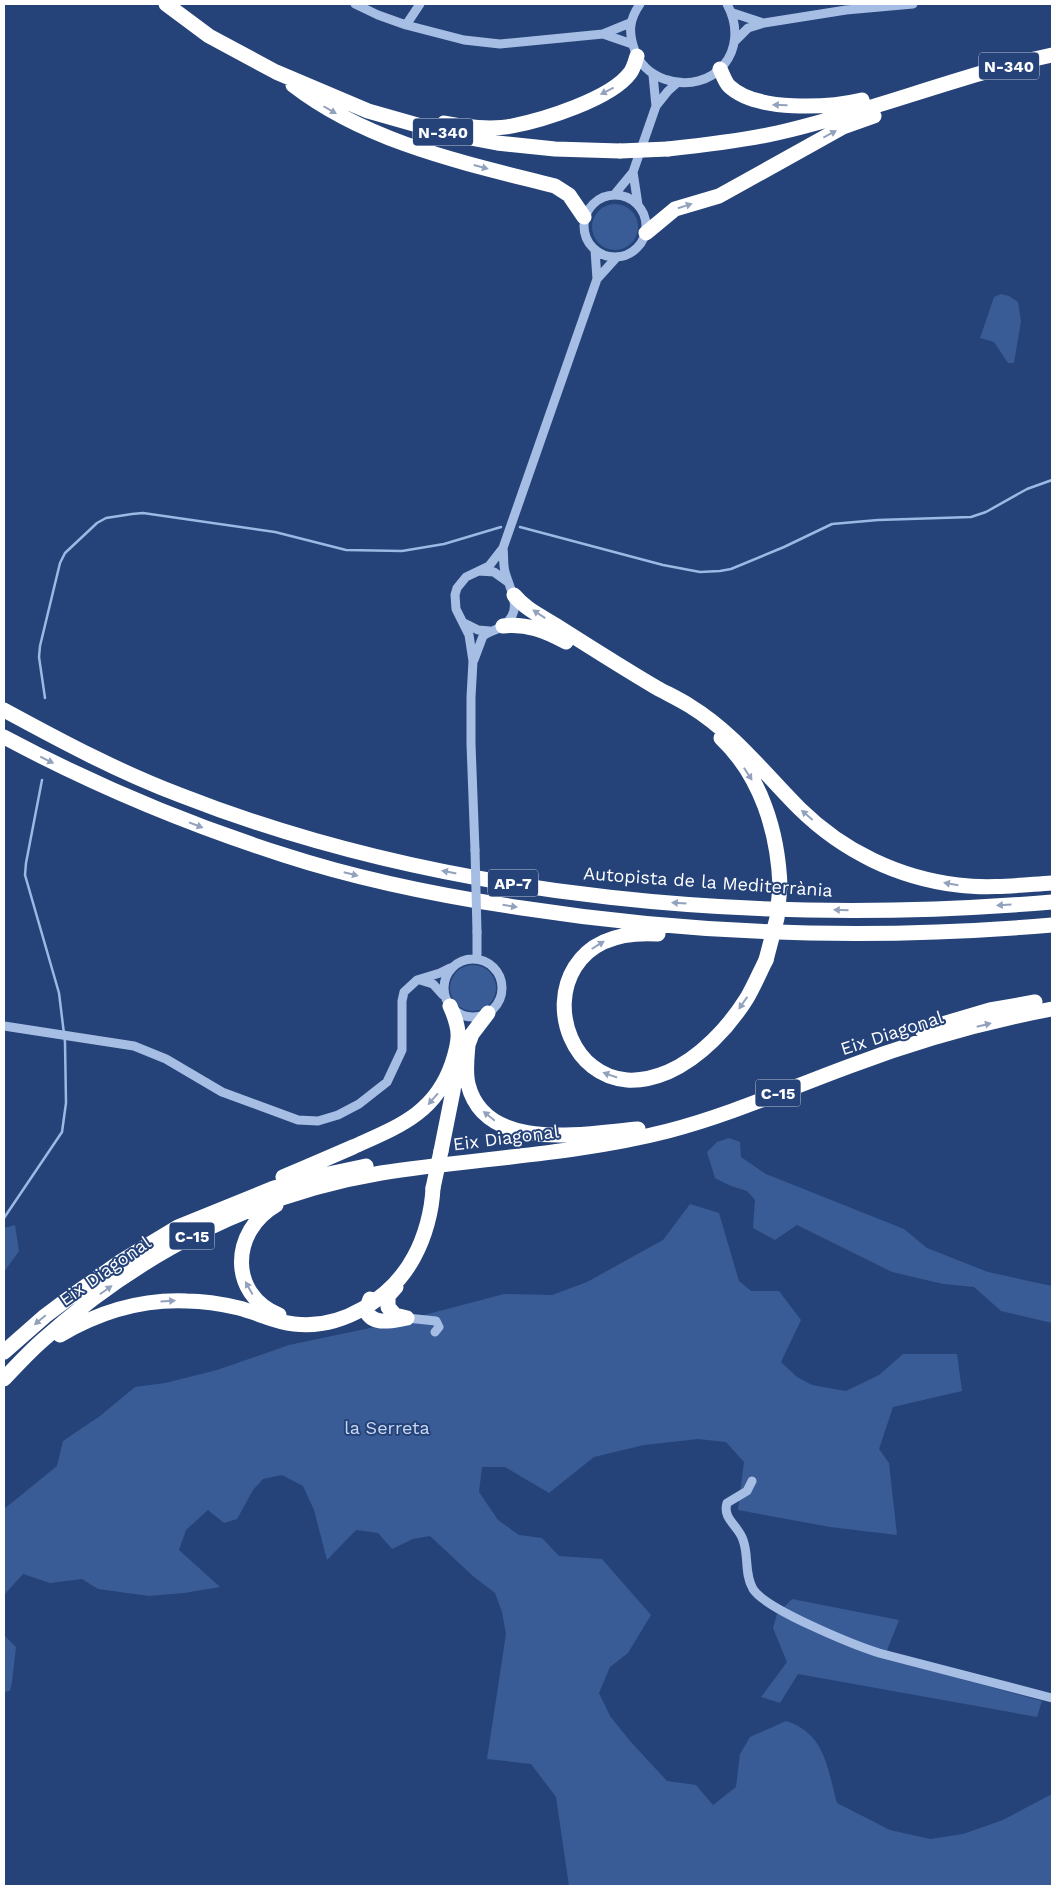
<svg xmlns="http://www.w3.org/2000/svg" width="1056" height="1890" font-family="'Work Sans',sans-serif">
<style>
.green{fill:#395c96}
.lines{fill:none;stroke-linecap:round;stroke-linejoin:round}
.stream{stroke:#9cb8e4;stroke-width:2.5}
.minor{stroke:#a7bee4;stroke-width:9}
.highway{stroke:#fff;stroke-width:15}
.minor-bridge{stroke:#a7bee4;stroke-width:9}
.highway-bridge{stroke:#fff;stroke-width:15}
.oneway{fill:#92a1bc}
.labels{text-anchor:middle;stroke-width:4;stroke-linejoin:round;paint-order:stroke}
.shield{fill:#254379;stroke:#bec7d7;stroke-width:1}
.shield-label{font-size:16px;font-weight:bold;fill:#fff}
.street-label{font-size:18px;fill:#fff;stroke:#254379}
.park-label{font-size:18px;fill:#cad9f3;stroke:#254379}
</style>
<rect width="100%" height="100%" fill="#254379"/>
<path class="green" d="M592 227a23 23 0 1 1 46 0a23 23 0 1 1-46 0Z
M1001 294 1009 296 1018 302 1021 321 1014 363H1008L994 342 980 338 994 297Z
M450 988a23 23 0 1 1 46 0a23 23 0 1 1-46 0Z
M729 1138 740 1142 741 1157 766 1174 904 1229 927 1248 988 1272 1052 1286V1323L1001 1311 974 1287 943 1284 892 1272 797 1225 775 1240 753 1228 755 1200 747 1191 731 1186 715 1178 707 1152 717 1142Z
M690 1204 719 1213 739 1281 751 1291H779L801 1320 781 1362 797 1377 812 1385 846 1391 879 1375 903 1354H957L962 1391 893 1407 879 1449 889 1463 897 1535 830 1527 738 1510 744 1462 726 1442 698 1439 644 1445 594 1457 549 1493 505 1467H482L479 1492 498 1520 519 1535 542 1538 559 1556 602 1559 651 1615 628 1653 610 1667 599 1693 610 1716 630 1741 667 1781 696 1785 713 1805 736 1787 740 1754 750 1737 786 1721C826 1734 827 1768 837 1803L890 1830 930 1839 963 1834 1003 1820 1052 1794V1886H569L556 1797 531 1764 487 1759 506 1634 502 1612 495 1593 474 1577 430 1536 413 1539 392 1549 378 1533 356 1530 327 1560 314 1510 303 1486 282 1475 263 1479 253 1490 237 1519 224 1523 208 1510 186 1530 179 1550 220 1587 184 1593 149 1596 98 1589 82 1579 50 1583 23 1574 4 1595V1509L57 1466 63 1441 100 1416 135 1387 165 1383 217 1370 289 1345 394 1323 504 1294 552 1295 587 1282 663 1240Z
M15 1225 19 1251 4 1272V1228Z
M792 1599 899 1620 884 1658 1042 1701 1037 1717 798 1674 780 1703 761 1697 787 1662 773 1628 777 1614Z
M4 1635 16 1647 12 1682 10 1691 4 1692Z"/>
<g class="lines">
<path class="stream" d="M520 527 663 565 700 572 720 571 731 569 784 547 832 524 878 520 971 517 986 512 1027 489 1052 480
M45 698 39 657 40 646 60 563 65 553 97 523 106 518 132 514 143 513 275 532 346 550 402 551 444 544 501 527
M4 1218 62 1132 66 1103 65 1042 59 993 25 875 26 863 42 780"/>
<path class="minor" d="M355 4 378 15 406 25 464 40 500 44 603 34 630 23
M640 4C629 20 628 32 635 51 640 65 651 74 664 79 714 96 752 50 727 4
M733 13 763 23
M406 25 420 4
M603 34 632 44
M735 41 748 28 764 23 846 10 913 4
M653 75 656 106
M633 172 638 205
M584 226a31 31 0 1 1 62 0a31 31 0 1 1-62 0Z
M614 195 633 172 656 106 668 91 677 83
M595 250 597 279
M479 571 494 572 508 582
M464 623 478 630 490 631
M474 660 483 636C490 631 498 630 504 625 524 610 510 590 505 572 503 564 504 556 503 548
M475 850 471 744V697L473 661 469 635 456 609 455 595 457 588 466 577 489 566 503 548 597 279 616 258
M477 932V959
M444 988a29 29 0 1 1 58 0a29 29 0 1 1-58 0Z
M420 980 433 984 443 995
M4 1026 134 1046 166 1059 222 1092 298 1120 318 1121 338 1115 359 1104 387 1082 402 1050V1001L404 992 417 980 440 973 450 968
M407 1318 436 1321 439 1327 435 1332
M752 1481 747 1491 727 1503C722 1519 739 1526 743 1540 749 1555 744 1574 753 1589 765 1609 854 1645 879 1653L1052 1698"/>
<path class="highway" d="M166 4 209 36 276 72 368 111 449 134 497 143 555 149 620 151
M720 69C723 75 725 82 729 86 756 112 828 108 862 100
M293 85C368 143 465 163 555 186L569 195 584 217
M444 123C463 127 493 130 512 126 543 120 611 99 630 73 634 68 635 62 637 56
M668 149C705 145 741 141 777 133 870 112 959 75 1052 55
M646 233 675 209 719 196 843 127 874 116
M514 595C525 609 543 617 557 626 590 647 623 668 657 688 668 694 679 699 690 706 734 733 764 773 800 809 843 851 898 878 958 885 989 889 1021 885 1052 883
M503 626C526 623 546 631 566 642
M4 710C61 741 119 772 180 795 450 901 765 926 1052 902
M4 737C94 785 187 824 284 855 361 880 441 896 522 908 697 935 876 940 1052 925
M721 738C761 776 778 832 780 886
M658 934C626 932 593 938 575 967 548 1010 574 1076 627 1080 641 1081 656 1077 668 1072 700 1058 729 1027 747 998 754 986 760 972 766 960
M922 1030 990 1010 1035 1002
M468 1045C467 1058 465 1071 468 1084 485 1154 586 1133 638 1129
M465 1053 472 1034 488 1013
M441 1151 453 1091 456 1069
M283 1177C307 1167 330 1157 353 1147 397 1127 435 1114 452 1064 460 1040 461 1030 450 1006
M276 1205C231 1231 228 1294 279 1315
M396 1287 388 1296V1307L395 1315 407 1318
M370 1299 366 1310C372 1327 394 1320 407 1318
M60 1335C99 1312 141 1299 187 1301 205 1301 222 1304 239 1308 258 1313 275 1322 294 1324 342 1330 392 1298 414 1257 425 1237 432 1211 433 1188
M4 1352 45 1316 69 1298 120 1262 178 1227 274 1188 314 1177 366 1166
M4 1379C17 1365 30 1351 44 1339 140 1253 255 1194 381 1173 477 1158 574 1155 668 1131 730 1115 790 1088 850 1066 916 1041 983 1022 1052 1009"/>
<path class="minor-bridge" d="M475 850 477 932"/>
<path class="highway-bridge" d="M620 151 668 149
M766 960 777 918 780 886
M433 1188 441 1151"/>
</g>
<defs><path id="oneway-solid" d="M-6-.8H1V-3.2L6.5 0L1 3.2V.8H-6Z" transform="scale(1.25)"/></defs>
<g class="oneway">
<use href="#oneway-solid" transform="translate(607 91) rotate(153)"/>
<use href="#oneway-solid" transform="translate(780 105) rotate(-178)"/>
<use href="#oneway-solid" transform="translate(330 110) rotate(30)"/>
<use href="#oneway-solid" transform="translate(830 134) rotate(-28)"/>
<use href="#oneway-solid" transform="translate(481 167) rotate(15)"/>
<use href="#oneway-solid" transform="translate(685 206) rotate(-17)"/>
<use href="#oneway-solid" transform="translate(539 614) rotate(-147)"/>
<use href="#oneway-solid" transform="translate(47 760) rotate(26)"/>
<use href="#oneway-solid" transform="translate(748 774) rotate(57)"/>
<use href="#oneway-solid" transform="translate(807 815) rotate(-139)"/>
<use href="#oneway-solid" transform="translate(196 825) rotate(21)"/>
<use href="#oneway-solid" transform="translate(449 872) rotate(-169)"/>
<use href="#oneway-solid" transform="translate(351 874) rotate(14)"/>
<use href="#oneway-solid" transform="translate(951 884) rotate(-170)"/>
<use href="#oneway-solid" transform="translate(679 903) rotate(-176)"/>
<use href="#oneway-solid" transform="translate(1004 905) rotate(177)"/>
<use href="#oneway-solid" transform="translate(510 906) rotate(9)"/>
<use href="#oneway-solid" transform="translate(841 910) rotate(-179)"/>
<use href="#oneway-solid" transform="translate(598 945) rotate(-32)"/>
<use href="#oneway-solid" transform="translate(743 1003) rotate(125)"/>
<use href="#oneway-solid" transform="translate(984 1025) rotate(-14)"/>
<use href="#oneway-solid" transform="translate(610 1075) rotate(-161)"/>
<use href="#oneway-solid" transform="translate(433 1099) rotate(131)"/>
<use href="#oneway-solid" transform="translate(489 1116) rotate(-141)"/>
<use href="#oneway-solid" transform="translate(249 1288) rotate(-119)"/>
<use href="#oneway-solid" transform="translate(106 1290) rotate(-35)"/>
<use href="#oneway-solid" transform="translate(168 1301) rotate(-3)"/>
<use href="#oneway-solid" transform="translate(40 1320) rotate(140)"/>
</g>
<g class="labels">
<g class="shield">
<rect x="979" y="52.5" width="60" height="27" rx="4"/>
<rect x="413" y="118.5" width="60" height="27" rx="4"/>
<rect x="488" y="869.5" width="50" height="27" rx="4"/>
<rect x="755.5" y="1079.5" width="45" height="27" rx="4"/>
<rect x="169.5" y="1222.5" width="45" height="27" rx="4"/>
</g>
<g class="shield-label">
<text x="1009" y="72">N-340</text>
<text x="443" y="138">N-340</text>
<text x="513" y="889">AP-7</text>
<text x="778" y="1099">C-15</text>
<text x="192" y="1242">C-15</text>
</g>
<g class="street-label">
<text transform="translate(708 882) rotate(4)" y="6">Autopista de la Mediterrània</text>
<text transform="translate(892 1033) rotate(-18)" y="6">Eix Diagonal</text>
<text transform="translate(506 1138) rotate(-7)" y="6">Eix Diagonal</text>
<text transform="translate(105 1271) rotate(-35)" y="6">Eix Diagonal</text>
</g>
<g class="park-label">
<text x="387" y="1434">la Serreta</text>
</g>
</g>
<rect width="1056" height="1890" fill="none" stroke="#ffffff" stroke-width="10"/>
</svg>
